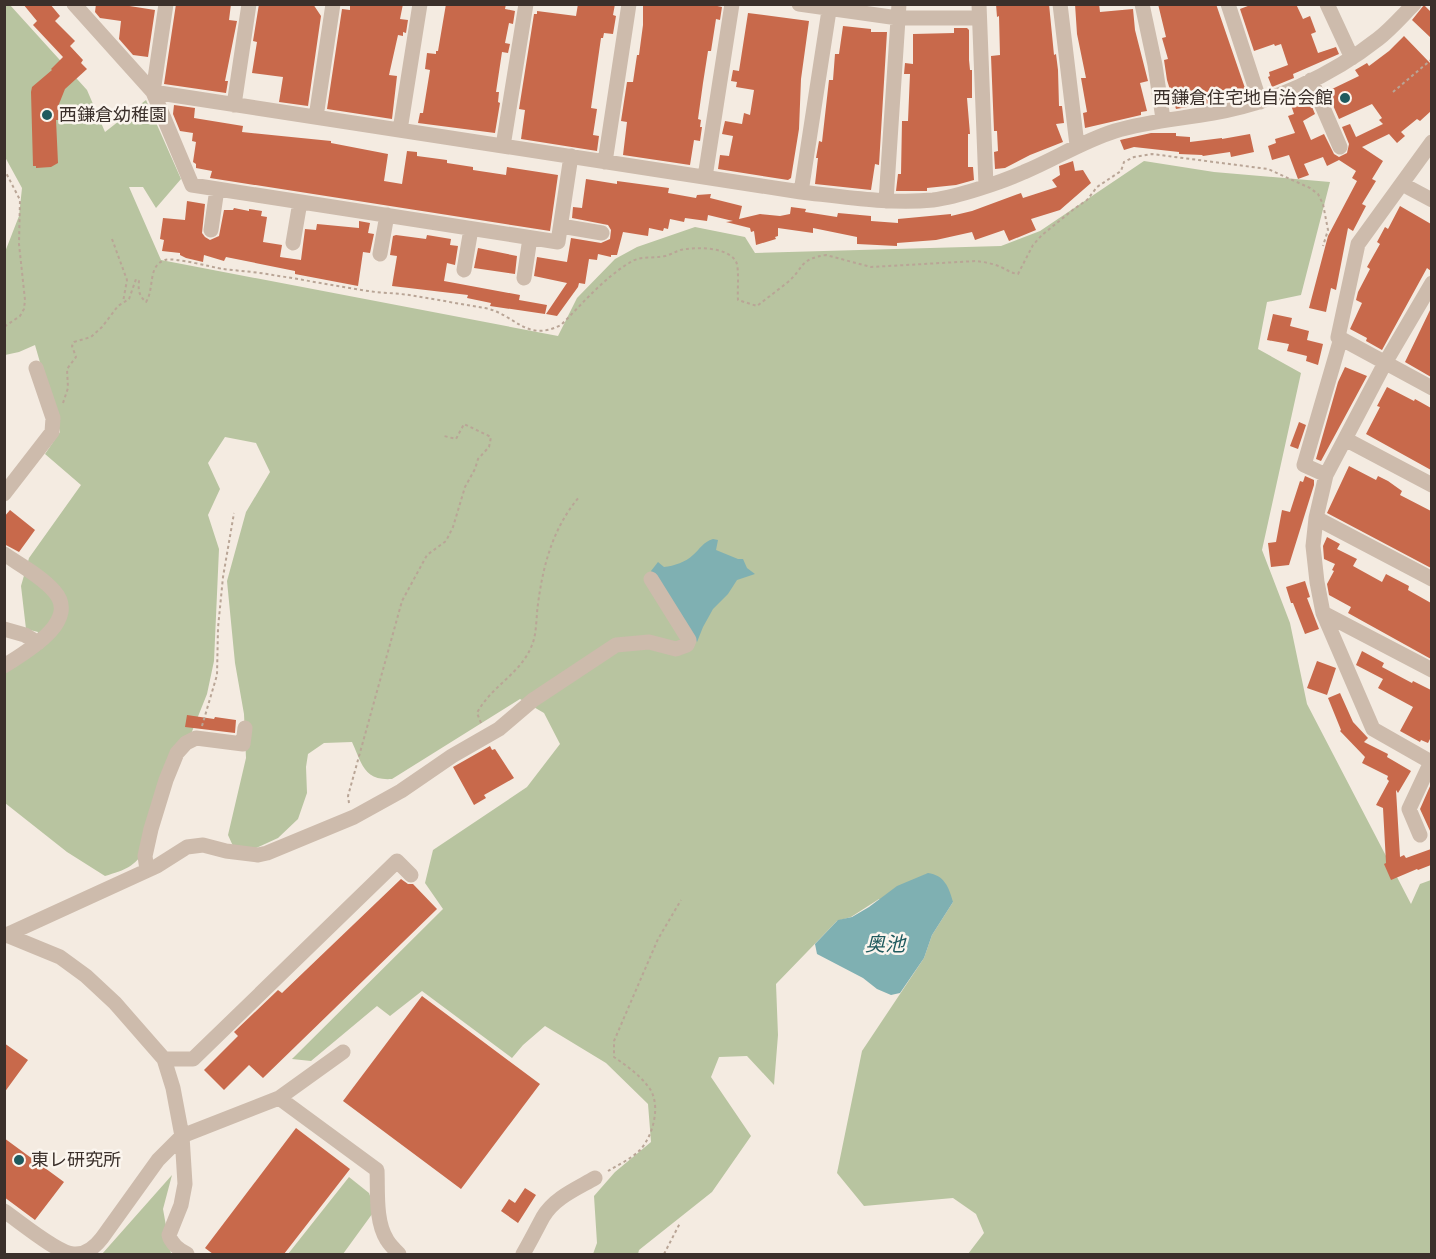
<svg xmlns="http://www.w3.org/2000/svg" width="1436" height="1259" font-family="'Space Grotesk','Noto Sans JP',sans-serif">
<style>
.green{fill:#b8c4a0}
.water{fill:#7fb0b2}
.building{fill:#c8694b}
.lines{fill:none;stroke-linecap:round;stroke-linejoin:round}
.path{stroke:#b9a596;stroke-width:2;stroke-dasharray:3 3;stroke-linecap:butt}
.minor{stroke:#cdbbac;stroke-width:15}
.poi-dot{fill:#1f5a5e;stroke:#fbf5ee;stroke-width:2}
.labels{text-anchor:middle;stroke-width:5;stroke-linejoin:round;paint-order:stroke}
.poi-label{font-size:18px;fill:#3b302b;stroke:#fbf5ee;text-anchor:start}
.water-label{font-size:20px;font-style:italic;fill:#1f5a5e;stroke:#fbf5ee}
</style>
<rect width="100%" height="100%" fill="#f4ebe1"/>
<path class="green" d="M5 5H10L87 90 105 132 146 100 181 179 156 208 143 187H129L161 260 558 336 577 298 615 259 637 247 695 227 745 237 755 253 1001 246 1040 231 1144 161 1214 172 1330 182 1301 295 1267 302 1258 349 1301 373 1262 550 1290 623 1307 704 1411 904 1420 884 1431 880V1254H968L984 1233 976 1214 953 1198 864 1206 837 1173 862 1051 924 958 932 935 953 902 879 899 851 917 837 921 776 984 778 1035 774 1085 747 1056 719 1057 711 1077 751 1136 712 1192 639 1250 638 1254H593L597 1243 594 1196 615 1172 651 1142 648 1104 606 1063 545 1026 523 1045 512 1058 422 991 390 1016 377 1006 311 1061 292 1059 443 909 425 883 433 850 527 787 560 744 544 713 520 699 392 779C364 781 362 764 352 742L324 743 308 754 306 767 307 793 298 819 278 838 252 850 233 846 228 835 246 758 244 714 235 663 227 581 246 512 270 472 256 443 225 437 208 463 220 489 208 515 219 549 214 661 207 694 145 849C135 867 125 870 105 876L67 852 5 803 4 673 31 653 38 632 26 629 21 586 29 558 81 485 45 454 60 432 35 345 19 352 5 355V252L19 216 22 188 5 157Z
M172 1175 163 1209 171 1254H102Z
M349 1177 369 1193 375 1210 343 1254H288Z"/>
<path class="water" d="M713 539 718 540 716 550 738 559H743L747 568 755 574 737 580 728 594 713 609 703 627 697 642 651 571 658 562 664 567C674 566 686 562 693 555 700 549 703 542 713 539Z
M928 873C944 875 949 887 953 902L932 935 924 958 900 993 891 995 877 989 863 978 817 954 815 944 838 920 852 917 869 907 897 886Z"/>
<path class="building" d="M23 4H50L60 16 55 21 75 41 70 46 83 60 81 63 87 69 65 89 59 104 60 120H56L58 163 51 167 36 168V166H33L31 92 32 87 52 70 51 69 63 57 33 25 37 21Z
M96 4 123 5 155 10 148 57 133 55 119 39 121 21 100 18 95 12Z
M176 4H231L229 20 237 21 225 81H228L226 93 164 84Z
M259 4H313L321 16 308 106 279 102 283 77 252 73 257 42 253 41Z
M350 4H403L400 19 408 20 406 33 403 32V36L398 35 389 75 397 76 392 119 327 109 342 9 350 10Z
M446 4H506L505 9 515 11 513 24 509 23 505 43 510 44 508 53 502 52 496 92H499L498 102 500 103 495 133 418 123 420 113H423L430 70 425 69 427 53 436 54V51H438Z
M578 4H615L613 15 616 16 613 34 604 33 603 38H601L591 108 597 109 593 135 599 136 597 151 521 139 525 110 519 109 534 14H537V11L576 16Z
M643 4H708L722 7 720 20 716 19 711 51H708L703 83 698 119 701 120 700 127H702L700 141 694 140 690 165 623 155 627 122 621 121 627 82H633L637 55H639L643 25Z
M996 4H1049L1054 55 1056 54 1058 70 1059 106H1062L1064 123 1056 124 1063 142 1030 155 1005 168 995 169 994 152 998 151 997 131H994L991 56 1000 55 999 16 997 17Z
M1075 4H1099L1100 12 1133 9 1135 30 1148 81 1140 83 1147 111 1141 112V115L1085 128 1083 113 1087 112 1081 78H1086L1077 34Z
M1158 4H1216L1247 94 1233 99 1176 109 1167 80 1164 60 1168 59 1162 38 1166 37Z
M1253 4H1296L1303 19 1310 16 1316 32 1311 34 1318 53 1336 47 1339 54 1293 74 1294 78 1272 87 1268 77 1270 76 1269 72 1288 65 1281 44 1275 46 1274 44 1254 51 1240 9Z
M1424 5 1431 12V38L1412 20Z
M748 13 809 21 801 79 799 129 791 178 788 180 718 169 720 155 729 156 733 136 722 134 725 121 742 124 744 113 750 115 754 90 736 87 737 82 731 81 733 70 739 71Z
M843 26 871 29V32H887L879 165 875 164 871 190 815 184 818 158H816L819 141 822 142 829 80H833L835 54H839Z
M954 28H967L969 30V60L970 70H972V98H967L970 134H968V167H973L974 180 956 185 927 188V191H896L898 174H901L902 121H908L910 74H904L905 63 913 64V34L954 33Z
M1404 36 1431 64V111L1420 121 1417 119 1401 132 1405 136 1397 143 1389 134 1362 147 1383 161 1372 179 1376 181 1362 204 1366 206 1353 231 1348 228 1336 290 1331 288 1326 312 1309 308 1328 236 1357 181 1352 178 1356 171 1339 160 1327 166 1323 157 1304 164 1309 175 1298 179 1289 155 1272 160 1268 146 1276 143 1275 139 1295 133 1288 116 1294 114 1291 105 1305 100 1307 104 1310 102 1315 114 1303 121 1311 140 1324 134 1334 154 1339 157 1347 153 1349 144 1342 127 1350 124 1356 137 1383 124 1379 120 1382 118 1372 104 1339 119 1328 94 1334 91 1332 89 1359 76 1355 70 1367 63 1369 66 1389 51Z
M174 105 195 108 194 118 243 126 242 132 331 141V143L388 154 384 181 402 184 407 151 417 152V156L447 160V163L473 167V170L506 175 507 167 558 175 550 231 210 178 212 171 196 168V164L193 162 196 142 192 141 193 133 180 131 173 114Z
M1151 133H1176V136L1190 137V142L1222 138V139L1250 134 1254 152 1231 157 1230 152 1203 156 1202 155 1179 154V152L1134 147 1124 150 1120 140Z
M1073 161 1075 171 1083 170 1091 183 1060 210 1031 219 1036 230 1009 241 1004 230 975 240 972 232 936 240 897 243V246L857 244V237L813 228V233L778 228V236L775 237 776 239 756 245 754 231 751 232 750 228 726 222 733 221 708 215 707 221 685 218 684 222 670 219 668 229 664 228 663 231 649 228 648 236 623 232 617 255H611V257L598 254 597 260 589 259 585 284 579 283 578 287 557 316 546 314 567 283 534 276 537 257 567 262 571 238 601 243 610 239 611 230 608 225 572 218 573 207 582 208 586 179 617 184V181L669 188 668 193 696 198 697 195 711 194 710 198 742 206 739 219 760 214 780 216 790 214 791 207 806 209 805 212 837 217 838 213 871 216V221L898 223V219L951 214V216L972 211 1021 193 1023 198 1057 187 1052 180 1060 175 1059 166Z
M187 201 205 204 202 233 205 237 210 240 219 236 224 210H233L234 208 249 211V209L262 211 261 216 267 217 263 242 282 245 280 257 301 260 305 229 316 230 317 224 359 228V221L370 223 368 233 374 234 370 253 363 252 358 286 295 274V271L226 257 224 261 204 255 203 262 186 258 180 255V253L162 251 164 240 160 239 163 218 185 220Z
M1400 206 1431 224V271L1427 268 1382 350 1366 341 1367 338 1350 329 1362 303 1356 300 1358 292 1370 269 1367 267 1380 244 1377 242 1385 227 1388 229Z
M396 235 426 239 427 235 451 239 450 245 458 246 455 265 447 263 444 281 520 295 519 300 547 305 545 314 490 306 491 303 467 298 468 295 392 286 397 256 390 255 393 236Z
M478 248 517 256 515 274 474 268Z
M1431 308V377L1405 362Z
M1273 314 1292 318 1290 326 1309 331 1307 340 1323 344 1318 365 1306 361 1307 356 1287 351 1289 344 1267 340Z
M1345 367 1367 376 1321 461 1316 459 1338 382Z
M1387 387 1414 401 1415 399 1431 408V470L1366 434 1380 407 1377 406Z
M1299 422 1306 425 1298 449 1290 446Z
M1349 466 1376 480 1378 476 1388 481 1402 491 1400 495 1431 511V568L1327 513Z
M1305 476 1314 480V485L1289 565 1271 567 1268 543 1276 542 1282 510 1290 512 1300 481 1303 482Z
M10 510 35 530 19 552 4 544V517Z
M1327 537 1340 544 1337 549 1357 559 1353 566 1382 582 1386 574 1409 586 1408 590 1431 603V659L1348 613 1351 607 1329 595 1327 584 1334 571 1332 570 1335 564 1324 559 1323 546Z
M1305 581 1310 597 1307 598 1319 629 1305 634 1293 603H1291L1286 587Z
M1362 651 1384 663 1382 667 1412 683 1413 681 1431 690V737L1428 743 1421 740 1420 742 1400 731 1413 707 1378 688 1383 679 1356 665Z
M1317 661 1336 668 1327 695 1307 688Z
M1340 693 1353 722 1368 738 1364 742 1388 754 1387 757 1411 771 1398 793 1396 790 1400 857 1404 855 1406 858 1431 849V865L1418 870 1417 869 1391 880 1384 864 1386 863 1383 808 1376 805 1389 781 1387 779 1388 776 1362 763 1365 757 1340 731 1341 730 1328 698Z
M187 715 214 719 215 717 236 720 235 733 185 727Z
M490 746 492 750 495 749 514 778 484 795 486 798 474 805 453 767Z
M1431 784V833L1420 809Z
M401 879 408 884H413L437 909 263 1078 249 1065 224 1090 204 1070 238 1036 234 1032 278 990 282 993Z
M422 996 540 1084 461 1189 343 1101Z
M4 1043 28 1060 4 1093Z
M296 1128 350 1169 284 1254H213L205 1248Z
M4 1138 64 1182 35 1220 4 1197Z
M525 1188 536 1195 518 1223 501 1211 509 1199 515 1203Z"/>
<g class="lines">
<path class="path" d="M1393 92 1432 59
M4 169 20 200 19 244 25 300 24 309 20 316 4 327
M112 239 127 280 123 302
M63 403 68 388 67 369 76 357 72 346 74 342 91 337 102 327 118 306 129 299 136 279 139 281C138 290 139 296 146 302 155 288 147 266 165 260 174 257 211 267 223 269 240 271 257 272 273 275 305 280 336 286 368 291 381 293 395 293 409 295 434 299 460 304 485 308 515 314 526 343 561 325 583 303 603 279 629 263 641 255 652 259 665 256 673 254 679 249 687 249 701 247 726 248 735 260 740 265 737 290 738 300L757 306C767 298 778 290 788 282 804 268 799 259 826 255L871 267 976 261C985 262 995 264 1003 268 1009 271 1011 273 1018 274L1033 245 1042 235 1074 209 1087 200 1097 187 1121 171 1124 162 1134 157 1152 154 1268 169 1310 188 1318 194 1323 204 1328 230 1323 246
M481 723 477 713C491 686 521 674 532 645 537 633 536 617 538 604 543 565 553 528 579 497
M202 726 217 675 218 628 223 577 234 513
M349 803 348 796 402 601 427 555 446 541 453 527 465 487 475 469 478 459 489 447 491 437 464 424 456 439 444 436
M608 1171C618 1165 631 1159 640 1150 653 1136 661 1106 650 1089 641 1076 627 1066 614 1057V1041L658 939 681 900
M664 1254 680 1223"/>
<path class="minor" d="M74 4 153 92 192 185 558 242 571 156
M166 4 153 92 801 192C845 197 889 204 933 200 957 197 1002 182 1024 172 1055 159 1083 141 1115 131 1148 121 1180 119 1213 113 1272 103 1331 76 1378 39 1391 29 1402 16 1414 4
M799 4 898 18H979
M979 4 986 186
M1060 4 1077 145
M1142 4 1155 65 1163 119
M1228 4 1260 102
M1327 4 1352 58
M1311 80 1340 147
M234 105 249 4
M316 117 333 4
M400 130 420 4
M1432 142 1358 244 1338 337 1432 388
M503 146 526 4
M605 162 629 4
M705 177 732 4
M1402 184 1432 200
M801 192 830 4
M886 201 899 4
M561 226 602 233
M211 230 217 189
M293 243 300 202
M380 254 387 215
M464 270 471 229
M524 278 530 238
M1345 439 1432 485
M1326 475 1304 465 1341 338
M4 494 52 432 53 418 36 368
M1316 518 1432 579
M4 554C20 565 41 576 54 591 81 621 26 652 4 666
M1323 613 1432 670
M4 629 25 635 38 643
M1420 835 1409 809 1431 762 1373 729 1323 613 1317 582 1313 546 1316 518 1326 475 1385 363 1432 283
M147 870 145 856 151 829 166 780 177 753 186 743 196 738 243 744 245 728
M4 934 60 957 86 976 115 1003 164 1059 173 1088 182 1136 185 1184 181 1205 169 1235C171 1243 179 1250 187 1254
M4 936 157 866 187 847 203 845 226 851 258 855 267 853 354 817 401 791 452 756 499 729 533 700 616 645 649 642 676 649 687 645 689 640 651 579
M164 1059H193L397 861 411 875
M279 1098 377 1170C378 1191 375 1221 387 1240 390 1245 395 1250 399 1254
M4 1211C19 1221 58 1254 74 1254 86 1255 95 1247 102 1238L158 1160 182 1136 279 1098 343 1052
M523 1254C530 1242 536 1230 543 1217 554 1198 576 1189 595 1178"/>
</g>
<g class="poi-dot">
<circle cx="1345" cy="98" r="6"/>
<circle cx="47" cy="115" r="6"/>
<circle cx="19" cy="1160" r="6"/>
</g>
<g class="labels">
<g class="poi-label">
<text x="1333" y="104" text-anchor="end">西鎌倉住宅地自治会館</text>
<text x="59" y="121">西鎌倉幼稚園</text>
<text x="31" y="1166">東レ研究所</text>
</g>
<g class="water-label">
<text x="885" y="951">奥池</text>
</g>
</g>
<rect width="1436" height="1259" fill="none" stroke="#3b302b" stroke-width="12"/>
</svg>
